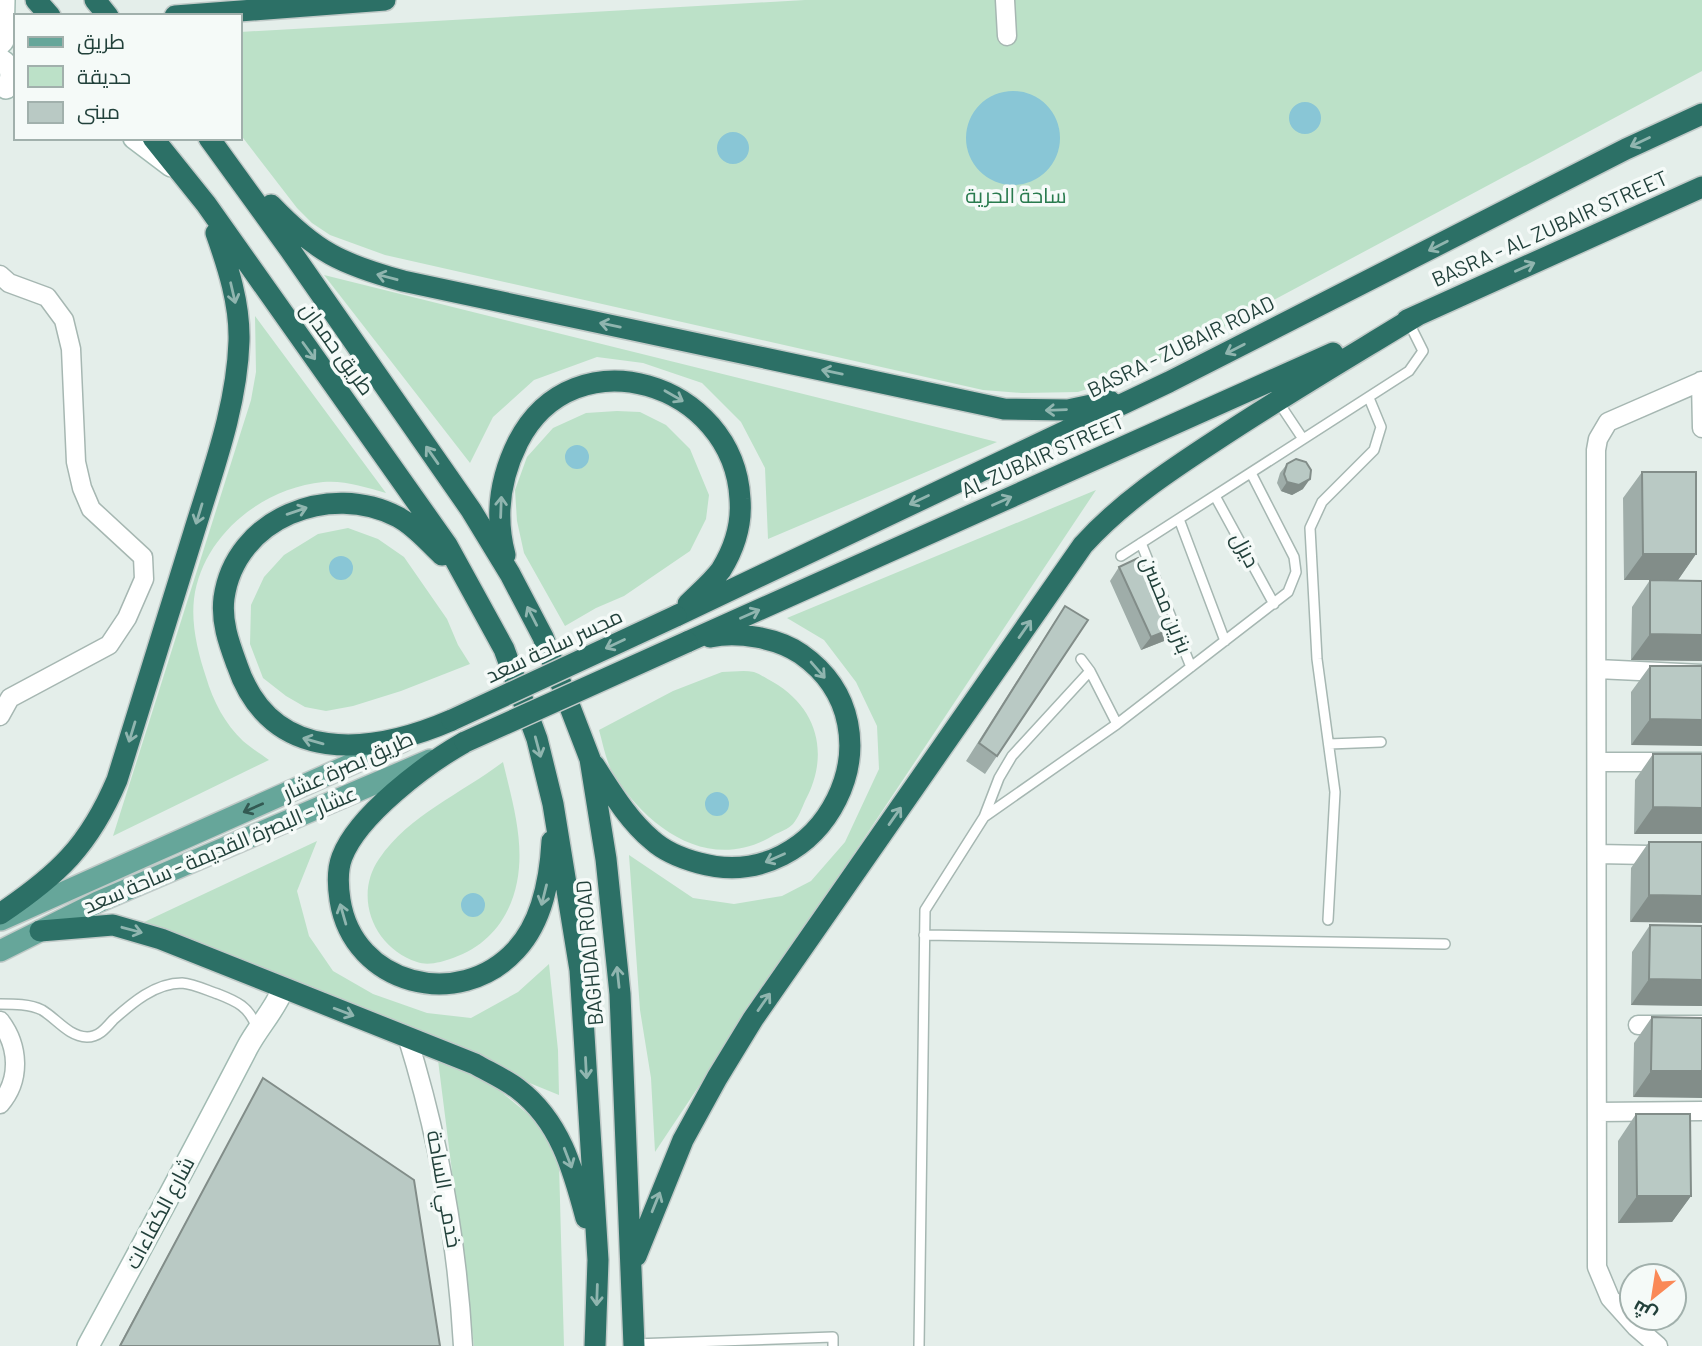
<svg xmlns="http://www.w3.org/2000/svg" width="1702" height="1346" font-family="Barlow,Cairo,sans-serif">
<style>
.green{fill:#bce1c8}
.water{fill:#89c6d6}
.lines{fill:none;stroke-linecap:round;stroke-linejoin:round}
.lane-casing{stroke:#a6b7b2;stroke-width:12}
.street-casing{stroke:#a6b7b2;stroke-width:21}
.secondary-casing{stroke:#a2bbb3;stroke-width:24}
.primary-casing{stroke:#c1cac8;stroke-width:24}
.highway-casing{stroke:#c1cac8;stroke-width:24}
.lane{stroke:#fff;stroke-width:9}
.street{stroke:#fff;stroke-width:18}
.secondary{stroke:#fff;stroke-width:21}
.primary{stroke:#66a69a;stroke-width:21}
.highway{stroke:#2c7066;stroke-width:21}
.highway-bridge-casing{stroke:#c1cac8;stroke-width:24;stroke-linecap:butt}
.highway-bridge{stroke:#2c7066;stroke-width:21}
.wall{fill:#9fada9}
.shaded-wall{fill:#828d89}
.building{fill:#b9c9c4;stroke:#828d89;stroke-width:2}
.oneway{stroke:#90b5af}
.oneway2{stroke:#335a53}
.labels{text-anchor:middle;stroke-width:7;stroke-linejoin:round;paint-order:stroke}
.park-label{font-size:21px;fill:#297b4e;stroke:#f5faf8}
.street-label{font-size:21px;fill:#22413b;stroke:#f5faf8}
</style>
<rect width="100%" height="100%" fill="#e4eeea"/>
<path class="green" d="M805 0H1702V71L1139 372 1078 392 1022 393 983 390 385 255 330 235 312 223 297 208 240 134V32Z
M324 275 997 442 768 539 765 468 741 422 702 383 643 363 597 357 534 380 493 417 470 463Z
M255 316 386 493C365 487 344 480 323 482 262 488 202 536 194 599 191 625 198 653 206 677 213 701 225 724 243 741 251 748 261 754 269 760L113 836 251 400 256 372Z
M617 411 640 412 666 425 690 449 709 495 706 519 690 551 624 596 596 608 565 626 524 553 517 521 515 490 527 457 553 428 586 413Z
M1096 490 655 1152 651 1078 640 1010 629 855 693 898 734 904 782 896 811 881 845 842 879 769 877 726 856 682 824 640 787 618Z
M348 528 378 539 404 557 447 619 458 645 470 664 401 691 353 706 326 711 305 707 286 696 263 678 250 644 251 605 264 577 284 555 318 534Z
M722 672C732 672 744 670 754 672 760 674 767 679 773 682 818 708 830 755 805 801 802 808 798 818 793 824 788 829 780 832 774 835 711 874 649 830 614 775 606 762 603 744 599 730L673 691Z
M503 762C512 800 525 842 517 882 510 918 488 946 453 958 442 962 428 966 417 962 374 948 353 897 379 859 410 814 461 794 503 762Z
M317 841 297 891 309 936 333 971 373 994 427 1013 471 1018 518 992 549 964 558 1050 559 1095 140 924Z
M438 1060 493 1085 541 1125 559 1164 564 1346H474Z"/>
<path class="water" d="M966 138a47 47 0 1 1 94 0a47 47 0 1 1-94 0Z
M1289 118a16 16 0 1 1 32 0a16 16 0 1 1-32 0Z
M717 148a16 16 0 1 1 32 0a16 16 0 1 1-32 0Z
M565 457a12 12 0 1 1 24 0a12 12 0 1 1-24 0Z
M329 568a12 12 0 1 1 24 0a12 12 0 1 1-24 0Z
M705 804a12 12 0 1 1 24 0a12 12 0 1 1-24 0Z
M461 905a12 12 0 1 1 24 0a12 12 0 1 1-24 0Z"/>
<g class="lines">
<defs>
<path id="lane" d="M1277 400 1303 439
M1215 496 1274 604
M1179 519 1225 641
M1141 543 1191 667
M1121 556 1409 371 1423 351 1408 321
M1081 659 1090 671 1117 724
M1329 744 1381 742
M984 817 999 778 1012 756 1090 671
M1328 920 1335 792 1317 659 1310 528 1322 502 1374 450 1381 427 1369 398
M924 935 1445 944
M0 1004C14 1004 30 1004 42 1010 57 1019 68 1036 87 1037 99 1037 106 1028 113 1020 132 1003 155 983 182 983 194 984 206 990 218 994 236 1001 250 1007 256 1027
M634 1344 833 1337V1346
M919 1346 925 910 984 817 1117 724 1288 592 1296 572 1294 557 1251 473"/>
<path id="street" d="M1005 0 1007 36
M0 275 9 283 47 297 64 320 71 349 76 462 82 488 91 509 143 557 144 579 127 618 109 645 10 698 0 716
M1701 381 1702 428
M1597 669 1702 674
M1597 762H1702
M1597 854 1702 856
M0 1021C19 1046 21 1080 0 1104
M1638 1025H1702
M407 1036C439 1138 457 1239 463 1346
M1597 1112 1702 1111
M1658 1346 1636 1327 1610 1298 1597 1267 1596 450 1598 439 1608 422 1702 381"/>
<path id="secondary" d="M0 44 3 41 4 0
M0 59C12 66 14 77 6 88
M134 138 171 166
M88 1346C142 1247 195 1148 247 1048 258 1027 274 1011 283 989"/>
<path id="primary" d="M1 920 403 741
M0 951 98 902 430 760"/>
<path id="highway" d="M36 0 50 16
M95 0 108 16
M175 16 385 0
M153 138 206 204 447 545 504 649 537 739 553 804 580 970 598 1260 595 1346
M209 138 288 247 471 510 510 574 543 637 590 759 606 859 620 994 634 1346
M271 205C316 252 341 264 403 281L1004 409 1068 410 1110 401
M1407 320 1702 187
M442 555C428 542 415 526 398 517 330 481 235 518 224 598 221 622 229 643 237 665 271 766 371 755 452 720
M505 555C495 517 500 478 518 442 574 332 734 383 740 499 742 524 734 549 721 570 712 582 699 593 688 604
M676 616 1169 382 1626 149 1702 114
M687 642 1333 353
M465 742C426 764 358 815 342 857 337 870 338 887 340 900 353 985 459 1012 516 950 543 921 550 878 552 841
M594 765C611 791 628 820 652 840 664 851 684 859 699 863 823 897 908 729 801 654 778 638 738 631 710 637
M0 914C58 875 89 846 117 780 142 698 168 615 194 532 213 470 237 406 239 341 240 304 228 267 216 233
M40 931 113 925 161 939 475 1064C489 1072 505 1079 518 1089 560 1121 573 1169 586 1218
M636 1256 683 1140 717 1078 753 1019 1083 545C1122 502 1169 471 1218 439 1283 396 1351 356 1418 315"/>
</defs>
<use href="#lane" class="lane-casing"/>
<use href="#street" class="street-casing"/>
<use href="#secondary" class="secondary-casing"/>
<use href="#primary" class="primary-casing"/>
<use href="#highway" class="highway-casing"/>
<use href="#lane" class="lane"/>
<use href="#street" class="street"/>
<use href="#secondary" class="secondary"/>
<use href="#primary" class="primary"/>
<use href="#highway" class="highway"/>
<defs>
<path id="highway-bridge" d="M452 720 676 616
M465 742 687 642"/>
</defs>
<use href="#highway-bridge" class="highway-bridge-casing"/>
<use href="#highway-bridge" class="highway-bridge"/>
</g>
<path class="wall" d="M1287 464 1303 489 1292 495 1281 491 1277 483 1280 473Z
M1642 472 1696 554 1678 580H1624L1623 498Z
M1119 567 1174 628 1164 641 1141 650 1110 581Z
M1650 580 1702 581V661L1631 660 1632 607Z
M1065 606 997 756 985 774 966 761 1053 624Z
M1650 666H1702L1631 745V692Z
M1653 754H1702L1634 834 1635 780Z
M1649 842H1702L1630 922 1631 868Z
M1650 925 1702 926V1006L1631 1005 1632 952Z
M1652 1017 1702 1018 1633 1097 1634 1043Z
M263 1078 440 1346H119Z
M1636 1114 1691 1196 1672 1222 1618 1223V1141Z"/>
<path class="shaded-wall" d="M1310 479 1303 489 1292 495 1281 491 1287 482Z
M1643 554H1696L1678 580H1624Z
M1174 628 1164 641 1141 650 1151 637Z
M1650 634 1702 635V661L1631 660Z
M1650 719 1702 720V746L1631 745Z
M1653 807 1702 808V834H1634Z
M1649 895 1702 896V923L1630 922Z
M1649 979 1702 980V1006L1631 1005Z
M1651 1071H1702V1098L1633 1097Z
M1637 1196H1691L1672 1222 1618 1223Z"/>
<path class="building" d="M1296 459 1306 462 1311 470 1310 479 1299 485 1287 482 1284 474 1287 464Z
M1642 472H1696V554H1643Z
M1138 558 1174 628 1151 637 1119 567Z
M1650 580 1702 581V635L1650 634Z
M1065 606 1088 620 997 756 979 743Z
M1650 666H1702V720L1650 719Z
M1653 754H1702V808L1653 807Z
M1649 842H1702V896L1649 895Z
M1650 925 1702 926V980L1649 979Z
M1652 1017 1702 1018V1071H1651Z
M263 1078 414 1180 440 1346H120Z
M1636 1114H1690L1691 1196H1637Z"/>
<defs><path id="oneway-shaft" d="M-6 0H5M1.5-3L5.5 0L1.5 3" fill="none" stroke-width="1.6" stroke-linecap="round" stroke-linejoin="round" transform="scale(1.75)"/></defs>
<g class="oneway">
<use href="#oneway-shaft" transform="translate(1640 142) rotate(155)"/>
<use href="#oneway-shaft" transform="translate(1438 246) rotate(153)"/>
<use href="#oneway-shaft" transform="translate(1525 267) rotate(-24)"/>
<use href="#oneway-shaft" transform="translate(387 277) rotate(-165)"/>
<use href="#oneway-shaft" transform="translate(233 293) rotate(77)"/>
<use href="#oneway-shaft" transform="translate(610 325) rotate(-168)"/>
<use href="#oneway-shaft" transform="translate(1235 349) rotate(153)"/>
<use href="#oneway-shaft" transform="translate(309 351) rotate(54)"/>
<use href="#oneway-shaft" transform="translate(832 372) rotate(-168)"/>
<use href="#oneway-shaft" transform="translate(674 396) rotate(30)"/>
<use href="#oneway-shaft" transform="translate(1056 410) rotate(178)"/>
<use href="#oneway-shaft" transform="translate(432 455) rotate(-125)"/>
<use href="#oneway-shaft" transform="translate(919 500) rotate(155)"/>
<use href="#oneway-shaft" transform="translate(1002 501) rotate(-24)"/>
<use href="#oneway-shaft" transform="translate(501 507) rotate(-88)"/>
<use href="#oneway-shaft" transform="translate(297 511) rotate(-19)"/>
<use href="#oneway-shaft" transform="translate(199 514) rotate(107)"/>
<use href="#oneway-shaft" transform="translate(750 614) rotate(-24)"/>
<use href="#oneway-shaft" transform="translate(532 616) rotate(-117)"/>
<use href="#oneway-shaft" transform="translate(1025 629) rotate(-55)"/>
<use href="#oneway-shaft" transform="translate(615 644) rotate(155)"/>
<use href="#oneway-shaft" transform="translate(818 670) rotate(49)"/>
<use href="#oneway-shaft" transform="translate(132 732) rotate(107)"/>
<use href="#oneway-shaft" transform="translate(313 741) rotate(-164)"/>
<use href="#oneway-shaft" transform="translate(538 747) rotate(75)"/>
<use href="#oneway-shaft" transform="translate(895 816) rotate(-55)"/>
<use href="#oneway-shaft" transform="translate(775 858) rotate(156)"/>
<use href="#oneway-shaft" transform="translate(544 895) rotate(104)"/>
<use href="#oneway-shaft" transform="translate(343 914) rotate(-106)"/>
<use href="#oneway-shaft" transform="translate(132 930) rotate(15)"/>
<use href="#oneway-shaft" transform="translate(618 977) rotate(-96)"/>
<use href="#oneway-shaft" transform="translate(764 1002) rotate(-55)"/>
<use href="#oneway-shaft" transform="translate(344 1012) rotate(21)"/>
<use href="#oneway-shaft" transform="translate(586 1068) rotate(87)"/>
<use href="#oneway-shaft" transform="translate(568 1158) rotate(69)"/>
<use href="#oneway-shaft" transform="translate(656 1202) rotate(-68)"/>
<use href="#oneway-shaft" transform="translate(597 1295) rotate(92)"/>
</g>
<use class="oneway2" href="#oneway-shaft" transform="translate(253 808) rotate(156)"/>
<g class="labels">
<g class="park-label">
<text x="1016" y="203">ساحة الحرية</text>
</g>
<g class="street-label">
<text transform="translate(1550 229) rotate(-24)" y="7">BASRA - AL ZUBAIR STREET</text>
<text transform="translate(1181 347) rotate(-26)" y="7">BASRA - ZUBAIR ROAD</text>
<text transform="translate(337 349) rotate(54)" y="7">طريق حمدان</text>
<text transform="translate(1043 456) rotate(-24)" y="7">AL ZUBAIR STREET</text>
<text transform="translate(1245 550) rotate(62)" y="7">ديزل</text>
<text transform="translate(1166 605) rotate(68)" y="7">بنزين محسن</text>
<text transform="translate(554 646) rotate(-25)" y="7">مجسر ساحة سعد</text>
<text transform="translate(348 766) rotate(-24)" y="7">طريق بصرة عشار</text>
<text transform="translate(220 850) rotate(-23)" y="7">عشار - البصرة القديمة - ساحة سعد</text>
<text transform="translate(590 953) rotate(-95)" y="7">BAGHDAD ROAD</text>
<text transform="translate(444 1189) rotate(80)" y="7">خدمي الساحة</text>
<text transform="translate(160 1213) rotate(-62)" y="7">شارع الكفاءات</text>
</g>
</g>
<rect x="14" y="14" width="228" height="126" fill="#f5faf8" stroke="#a1b0ac" stroke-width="2"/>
<rect x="28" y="37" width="35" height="10" fill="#66a69a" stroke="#a1b0ac" stroke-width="2"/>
<text x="77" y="49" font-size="21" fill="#22413b">طريق</text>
<rect x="28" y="66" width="35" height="21" fill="#bce1c8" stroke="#a1b0ac" stroke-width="2"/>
<text x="77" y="84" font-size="21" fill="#22413b">حديقة</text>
<rect x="28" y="102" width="35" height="21" fill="#b9c9c4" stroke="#a1b0ac" stroke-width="2"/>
<text x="77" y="119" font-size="21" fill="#22413b">مبنى</text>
<g transform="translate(1653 1297) rotate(210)"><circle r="33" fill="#f5faf8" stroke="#a1b0ac" stroke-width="2"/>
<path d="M0-5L12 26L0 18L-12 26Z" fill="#fa8957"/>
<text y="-10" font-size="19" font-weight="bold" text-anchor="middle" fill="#22413b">ش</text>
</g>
</svg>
